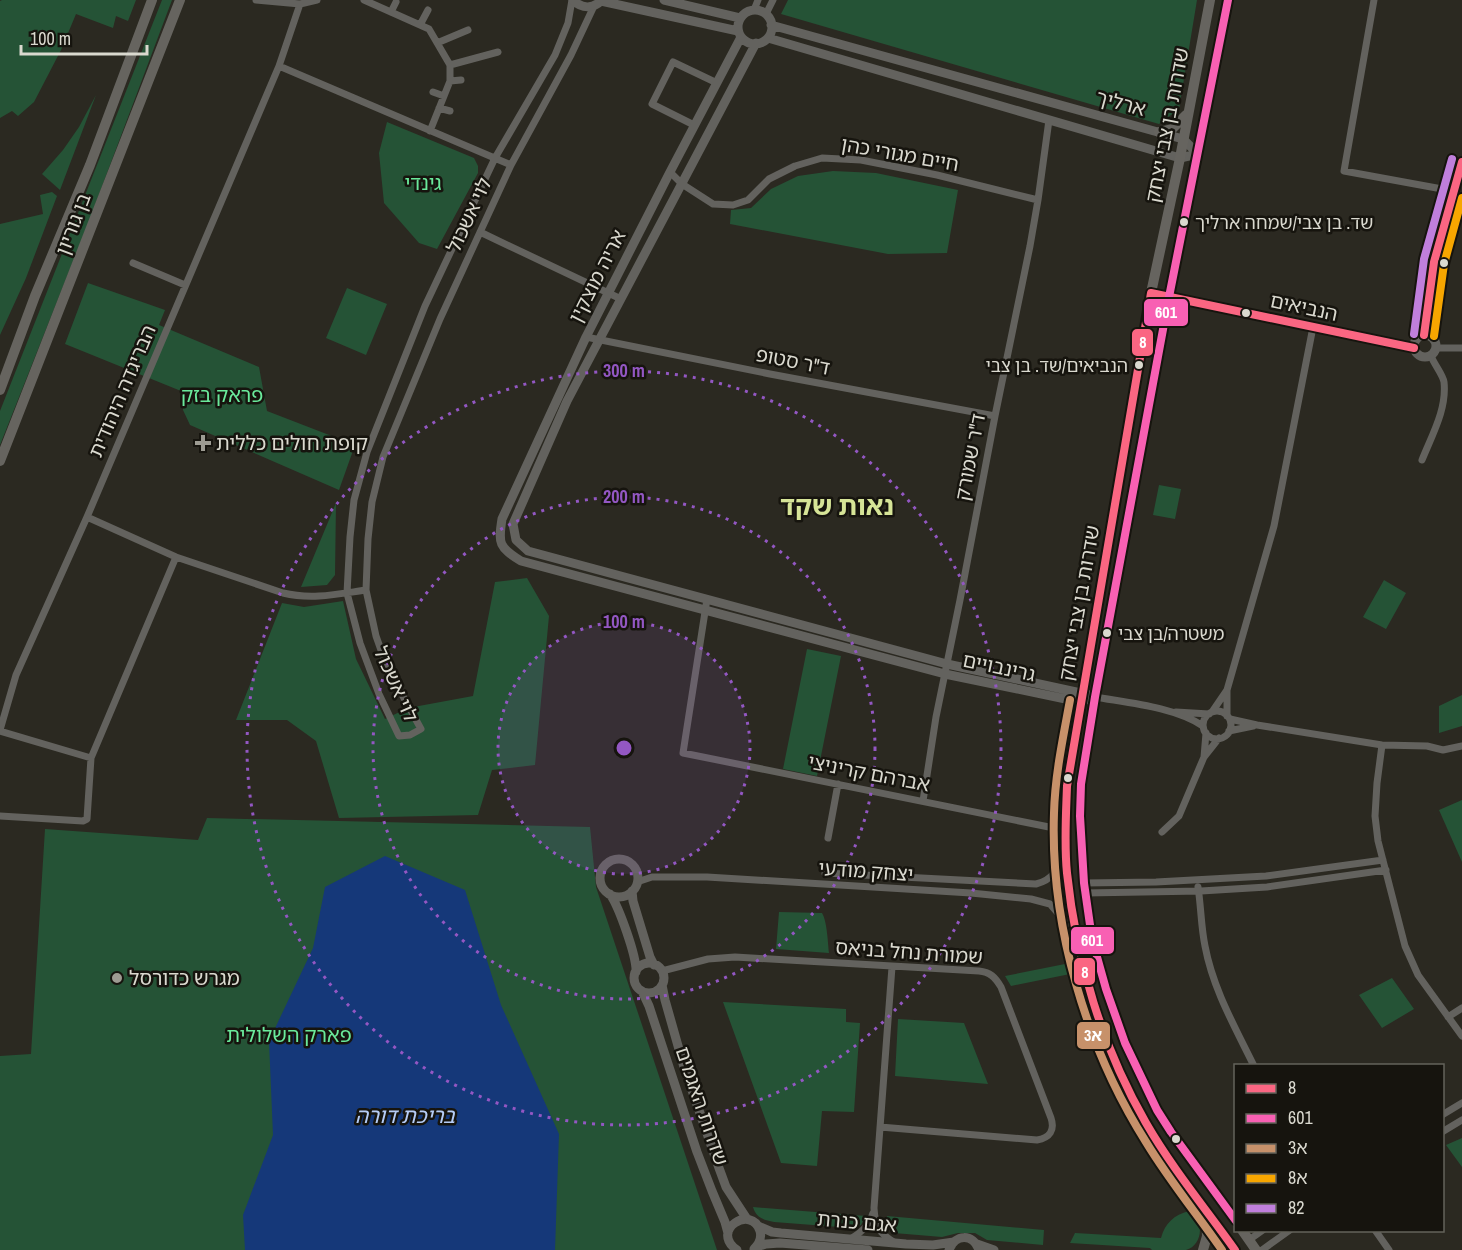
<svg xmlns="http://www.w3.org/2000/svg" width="1462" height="1250" font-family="'Archivo Narrow','Noto Sans Hebrew',sans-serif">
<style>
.green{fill:#255336}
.water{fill:#153879}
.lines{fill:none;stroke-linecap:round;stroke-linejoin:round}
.minor{stroke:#63625e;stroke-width:7}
.tertiary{stroke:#63625e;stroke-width:9}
.secondary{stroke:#66645f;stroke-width:10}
.bus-1-casing{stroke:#16140e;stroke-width:12}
.bus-2-casing{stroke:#16140e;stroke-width:12}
.bus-3-casing{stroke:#16140e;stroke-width:12}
.bus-4-casing{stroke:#16140e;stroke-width:12}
.bus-5-casing{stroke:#16140e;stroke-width:12}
.bus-1{stroke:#fa6682;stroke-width:8}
.bus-2{stroke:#f860b3;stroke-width:8}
.bus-3{stroke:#c7916a;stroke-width:8}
.bus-4{stroke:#f7a600;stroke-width:8}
.bus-5{stroke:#c07fdc;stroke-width:8}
.ring{fill:none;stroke:#9357c3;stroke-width:3;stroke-dasharray:3 6}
.bus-dot{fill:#dad9cf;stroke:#16140e;stroke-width:2}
.poi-dot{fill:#9d9b92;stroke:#16140e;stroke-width:2}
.labels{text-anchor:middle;stroke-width:5;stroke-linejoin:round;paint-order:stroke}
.bus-label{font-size:18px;fill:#dad9cf;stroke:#16140e;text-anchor:start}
.street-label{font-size:20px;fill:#dad9cf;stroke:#16140e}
.park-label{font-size:20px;fill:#6ae99b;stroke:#16140e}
.poi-label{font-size:20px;fill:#dad9cf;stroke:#16140e;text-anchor:start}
.water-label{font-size:21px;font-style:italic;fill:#b5ccf6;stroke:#16140e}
.district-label{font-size:26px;font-weight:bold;fill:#d6e497;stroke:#16140e}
.centre{fill:#9357c3;stroke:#16140e;stroke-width:3}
.ring-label{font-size:18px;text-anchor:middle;font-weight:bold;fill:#9357c3;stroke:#16140e;stroke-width:5;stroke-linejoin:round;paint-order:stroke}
.line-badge{stroke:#16140e;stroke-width:2}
.badge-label{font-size:16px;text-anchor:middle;font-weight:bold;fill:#fff}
</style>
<rect width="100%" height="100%" fill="#2b2921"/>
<path class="green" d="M2 0H136L128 21 116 16 113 28 76 14 61 50 34 102 18 116 12 111 0 118V1Z
M162 0H172L89 221 0 445V411Z
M788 0H1197L1179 109 1159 124 781 14Z
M96 95 60 190 42 174 63 150 79 127Z
M387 122 474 158 478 166V173L437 249 419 243 384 203 379 153Z
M833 171 876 173 958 190 947 253 888 254 730 224 731 210 751 208 771 189 798 176Z
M52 192 57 196 26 278 0 335V224L43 214 40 195Z
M88 283 165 310 159 325 259 367 267 411 355 445 339 490 190 425 183 410 181 391 65 344Z
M347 288 387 304 366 355 326 338Z
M1159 485 1181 489 1175 519 1153 515Z
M336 503 335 575 327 585 301 587Z
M527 578 549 616 535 765 492 770 478 815 339 818 316 741 287 720H236L282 603 304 607 343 601 356 659 385 719 408 708 473 696 495 582Z
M1384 580 1406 593 1386 629 1363 617Z
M807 649 841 656 817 776 783 769Z
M1462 695V726L1439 733V706Z
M1462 800V862L1439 810Z
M207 818 590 827 596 887 717 1250H0V1056L31 1054 45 829 198 840Z
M779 912 822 913C827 921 828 943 829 953L776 949Z
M1065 964 1070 974 1011 986 1005 976Z
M1392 978 1414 1009 1382 1028 1359 995Z
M723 1002 846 1009V1022L860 1023 854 1112 822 1111 817 1166 781 1163Z
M898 1019 964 1023 988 1084 895 1076Z
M1462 1138V1167L1446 1145Z
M753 1207 866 1216 861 1225 852 1228 774 1222C764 1220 756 1218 753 1207Z
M1189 1211C1192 1214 1197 1218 1198 1222 1203 1232 1198 1247 1186 1250 1177 1250 1161 1250 1152 1250L1150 1248 1070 1243 1075 1233 1161 1238C1165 1223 1174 1215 1189 1211Z
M887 1216 1044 1230 1043 1245 987 1240 975 1233H958L942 1237 894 1233 890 1229Z"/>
<path class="water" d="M385 856 465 890 501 1005 559 1134 555 1250H245L243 1215 273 1135 269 1041 313 948 325 887Z"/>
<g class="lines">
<path class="minor" d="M256 0 300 4
M364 0 429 29 450 65V81L430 131
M572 0 568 23 555 55 495 158 425 306 367 452 354 500 350 537 347 593 360 643 379 694 399 736 410 735 421 729 387 667 376 636 366 590 368 539 372 502 383 457 440 319 511 165 571 55 594 6
M1374 0 1344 171 1453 191
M754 10 758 0
M391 12 396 2
M766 14 773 0
M420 25 428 10
M437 43 468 30
M450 65 498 52
M279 66 511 165
M450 81 461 80
M433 92 444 96
M439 108 450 111
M694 125 652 104 673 62 717 83
M670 172 682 184 713 204 733 205 748 200 769 179 795 166 822 158 861 160 937 175 1038 200
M480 232 621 299
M133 263 185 285
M586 337 770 374 995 416
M1436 348H1462
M1422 460C1432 435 1447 409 1444 382 1443 375 1434 364 1431 356
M87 517 176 557 283 593C312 600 338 594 366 590
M707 599 683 753 1049 827
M1095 697C1129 703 1174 707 1203 726
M1203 725a14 14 0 1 1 28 0a14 14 0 1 1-28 0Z
M1176 712 1209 714
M1212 712 1227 690
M1227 716V690L1274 526 1313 327
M1230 719 1257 725 1382 745 1427 746 1443 750 1462 746
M0 730 16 675 87 517 279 66 300 4 317 0
M0 731 91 758
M1229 731 1253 726
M1382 745 1377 783 1375 816 1378 841 1405 946 1418 975 1462 1036
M1204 757 1206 733
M923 801 936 717 960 600 995 416 1030 246 1038 200 1049 120
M0 816 83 821 87 819 91 758 176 557
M1162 832 1179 816 1204 757 1219 738
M828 838 838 784
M825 873 1036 884C1053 880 1059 868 1063 852
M637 882 652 877H707L971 893 1031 899 1050 904 1062 918 1074 934
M1084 883 1156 882 1266 876 1383 860
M1198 887C1201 906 1201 927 1205 946 1213 989 1235 1027 1254 1066
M1085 893 1201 891 1267 887 1386 870
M892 967 874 1208C875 1227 879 1233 895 1243
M662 971 708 959 735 957 979 971C990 972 995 977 1001 987L1051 1118C1055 1130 1050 1138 1037 1140L880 1127
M1448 1017 1462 1008
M1442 1115 1462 1103
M1442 1132 1462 1120
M1375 1230 1389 1250
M850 1239C861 1233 869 1226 873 1213
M1249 1240 1263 1230
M1262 1250 1290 1230"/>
<path class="tertiary" d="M573 0C582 9 593 9 602 0
M664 0 740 18
M601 1 738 31
M738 27a17 17 0 1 1 34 0a17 17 0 1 1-34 0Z
M771 25 1183 139 1198 154
M741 37 670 172 586 337 502 519C498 544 499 547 521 561L945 674 1080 702 1095 697
M768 38 1180 158 1198 154
M756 43 567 401 513 524 516 540 528 551 947 664 1090 695
M1151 293 1414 348
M1414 346a11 11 0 1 1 22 0a11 11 0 1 1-22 0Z
M1424 335 1434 262 1453 191 1462 162
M600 878a19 19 0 1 1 38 0a19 19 0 1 1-38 0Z
M632 891 633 901 650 957 654 965
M610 894C619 907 637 957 636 972
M634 978a15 15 0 1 1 30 0a15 15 0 1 1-30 0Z
M662 985 665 1000 684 1067 719 1168 726 1187 747 1219
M642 991 649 1006 697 1152 712 1191 725 1222 728 1233
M758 1226 772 1232 781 1233 906 1244 933 1245 954 1242
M977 1244 994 1250
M756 1247 766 1244 780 1243 868 1250
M737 1250C709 1230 752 1204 760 1231 762 1238 759 1244 754 1249
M949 1250C955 1234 973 1233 979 1250"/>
<path class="secondary" d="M1210 0 1180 158 1151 293 1067 786C1056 894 1090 1029 1146 1123 1173 1167 1205 1208 1235 1250
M1228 0 1169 297 1095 697 1081 784 1080 816 1084 883 1092 939 1106 989 1125 1043 1145 1086 1157 1110 1171 1132 1236 1222
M1159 132 1172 129 1186 115
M0 390 35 296 90 165 152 0
M0 461 180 0
M1242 1230 1256 1250
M1203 1250 1207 1236 1206 1210"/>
<defs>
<path id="bus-1" d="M1424 335 1434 262 1462 162
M1235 1250C1205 1208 1172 1168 1146 1123 1102 1047 1076 960 1067 873 1064 844 1066 815 1067 786L1151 293 1414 348"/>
<path id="bus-2" d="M1228 0 1169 297 1095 697 1081 784 1080 816 1084 883 1092 939 1106 989 1125 1043 1157 1110 1171 1132 1236 1221"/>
<path id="bus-3" d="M1070 700C1063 738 1055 775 1054 813 1050 925 1086 1047 1146 1142 1169 1180 1197 1214 1222 1250"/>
<path id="bus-4" d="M1434 336 1444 264 1462 198"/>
<path id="bus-5" d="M1414 334 1424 259 1452 159"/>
</defs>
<use href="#bus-1" class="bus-1-casing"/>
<use href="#bus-2" class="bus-2-casing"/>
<use href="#bus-3" class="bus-3-casing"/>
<use href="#bus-4" class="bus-4-casing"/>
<use href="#bus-5" class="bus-5-casing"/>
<use href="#bus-1" class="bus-1"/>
<use href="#bus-2" class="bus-2"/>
<use href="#bus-3" class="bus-3"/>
<use href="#bus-4" class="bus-4"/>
<use href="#bus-5" class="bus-5"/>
</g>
<circle cx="624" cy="748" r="126" fill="#9357c3" fill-opacity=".12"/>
<g class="ring">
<circle cx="624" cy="748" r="126"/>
<circle cx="624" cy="748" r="251"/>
<circle cx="624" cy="748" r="377"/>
</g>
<g class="bus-dot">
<circle cx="1184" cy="222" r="5"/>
<circle cx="1444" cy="263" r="5"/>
<circle cx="1246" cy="313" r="5"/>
<circle cx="1139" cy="365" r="5"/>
<circle cx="1107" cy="633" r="5"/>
<circle cx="1068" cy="778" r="5"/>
<circle cx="1176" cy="1139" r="5"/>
</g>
<g class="poi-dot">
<path d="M200 434h6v6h6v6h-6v6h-6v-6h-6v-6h6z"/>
<circle cx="117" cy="978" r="6"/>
</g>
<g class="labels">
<g class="bus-label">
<text x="1195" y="229">שד. בן צבי/שמחה ארליך</text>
<text x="1128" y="372" text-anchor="end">הנביאים/שד. בן צבי</text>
<text x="1118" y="640">משטרה/בן צבי</text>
</g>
<g class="street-label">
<text transform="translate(1121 103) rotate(15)" y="7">ארליך</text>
<text transform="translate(1167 125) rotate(-79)" y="7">שדרות בן צבי יצחק</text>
<text transform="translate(900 154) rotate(10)" y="7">חיים מגורי כהן</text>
<text transform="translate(469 215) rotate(-65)" y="7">לוי אשכול</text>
<text transform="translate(73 224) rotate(-69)" y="7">בן גוריון</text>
<text transform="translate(597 276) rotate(-63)" y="7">אריה מוצקין</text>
<text transform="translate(1304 307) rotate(12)" y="7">הנביאים</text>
<text transform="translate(793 361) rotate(11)" y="7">ד"ר סטופ</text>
<text transform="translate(122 391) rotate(-67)" y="7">הבריגדה היהודית</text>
<text transform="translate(970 457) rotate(-79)" y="7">ד"ר שמורק</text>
<text transform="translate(1079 603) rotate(-80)" y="7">שדרות בן צבי יצחק</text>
<text transform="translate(999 667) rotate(12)" y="7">גרינבויים</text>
<text transform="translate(396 684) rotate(66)" y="7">לוי אשכול</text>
<text transform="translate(869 773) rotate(11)" y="7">אברהם קריניצי</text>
<text transform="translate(866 871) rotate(4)" y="7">יצחק מודעי</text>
<text transform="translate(909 952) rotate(4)" y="7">שמורת נחל בניאס</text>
<text transform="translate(702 1106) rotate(71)" y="7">שדרות האגמים</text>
<text transform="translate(857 1222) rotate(5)" y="7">אגם כנרת</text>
</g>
<g class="park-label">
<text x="423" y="190">גינדי</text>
<text x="222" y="402">פראק בזק</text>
<text x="289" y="1042">פארק השלולית</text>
</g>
<g class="poi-label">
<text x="216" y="450">קופת חולים כללית</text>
<text x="129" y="985">מגרש כדורסל</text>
</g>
<g class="water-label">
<text x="405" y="1123">בריכת דורה</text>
</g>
<g class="district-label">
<text x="837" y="515">נאות שקד</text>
</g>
</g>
<circle cx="624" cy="748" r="9" class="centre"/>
<g class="ring-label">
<text x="624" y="377">300 m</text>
<text x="624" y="503">200 m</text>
<text x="624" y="628">100 m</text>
</g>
<g class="line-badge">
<rect x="1143" y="298" width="46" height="29" rx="6" fill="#f860b3"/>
<rect x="1131" y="328" width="23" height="29" rx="6" fill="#fa6682"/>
<rect x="1070" y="926" width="45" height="29" rx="6" fill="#f860b3"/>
<rect x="1073" y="957" width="23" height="29" rx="6" fill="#fa6682"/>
<rect x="1076" y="1021" width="35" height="29" rx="6" fill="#c7916a"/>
</g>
<g class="badge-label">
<text x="1166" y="318">601</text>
<text x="1143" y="348">8</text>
<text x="1092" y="946">601</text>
<text x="1085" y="978">8</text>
<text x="1093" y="1041">3א</text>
</g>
<rect x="1234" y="1064" width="210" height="168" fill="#16140e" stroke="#64635b" stroke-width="1.5"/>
<rect x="1246" y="1084" width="30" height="9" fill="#fa6682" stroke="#64635b" stroke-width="1.5"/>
<text x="1288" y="1094" font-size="18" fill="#dad9cf">8</text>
<rect x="1246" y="1114" width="30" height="9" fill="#f860b3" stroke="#64635b" stroke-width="1.5"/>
<text x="1288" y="1124" font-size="18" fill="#dad9cf">601</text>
<rect x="1246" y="1144" width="30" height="9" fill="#c7916a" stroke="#64635b" stroke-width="1.5"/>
<text x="1288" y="1154" font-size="18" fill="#dad9cf">3א</text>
<rect x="1246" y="1174" width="30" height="9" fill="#f7a600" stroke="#64635b" stroke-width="1.5"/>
<text x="1288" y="1184" font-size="18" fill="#dad9cf">8א</text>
<rect x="1246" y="1204" width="30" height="9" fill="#c07fdc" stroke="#64635b" stroke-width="1.5"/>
<text x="1288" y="1214" font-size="18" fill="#dad9cf">82</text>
<path d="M21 45v9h126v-9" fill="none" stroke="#dad9cf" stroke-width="3"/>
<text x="30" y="45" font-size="18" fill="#dad9cf" stroke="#16140e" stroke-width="4.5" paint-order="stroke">100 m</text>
</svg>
